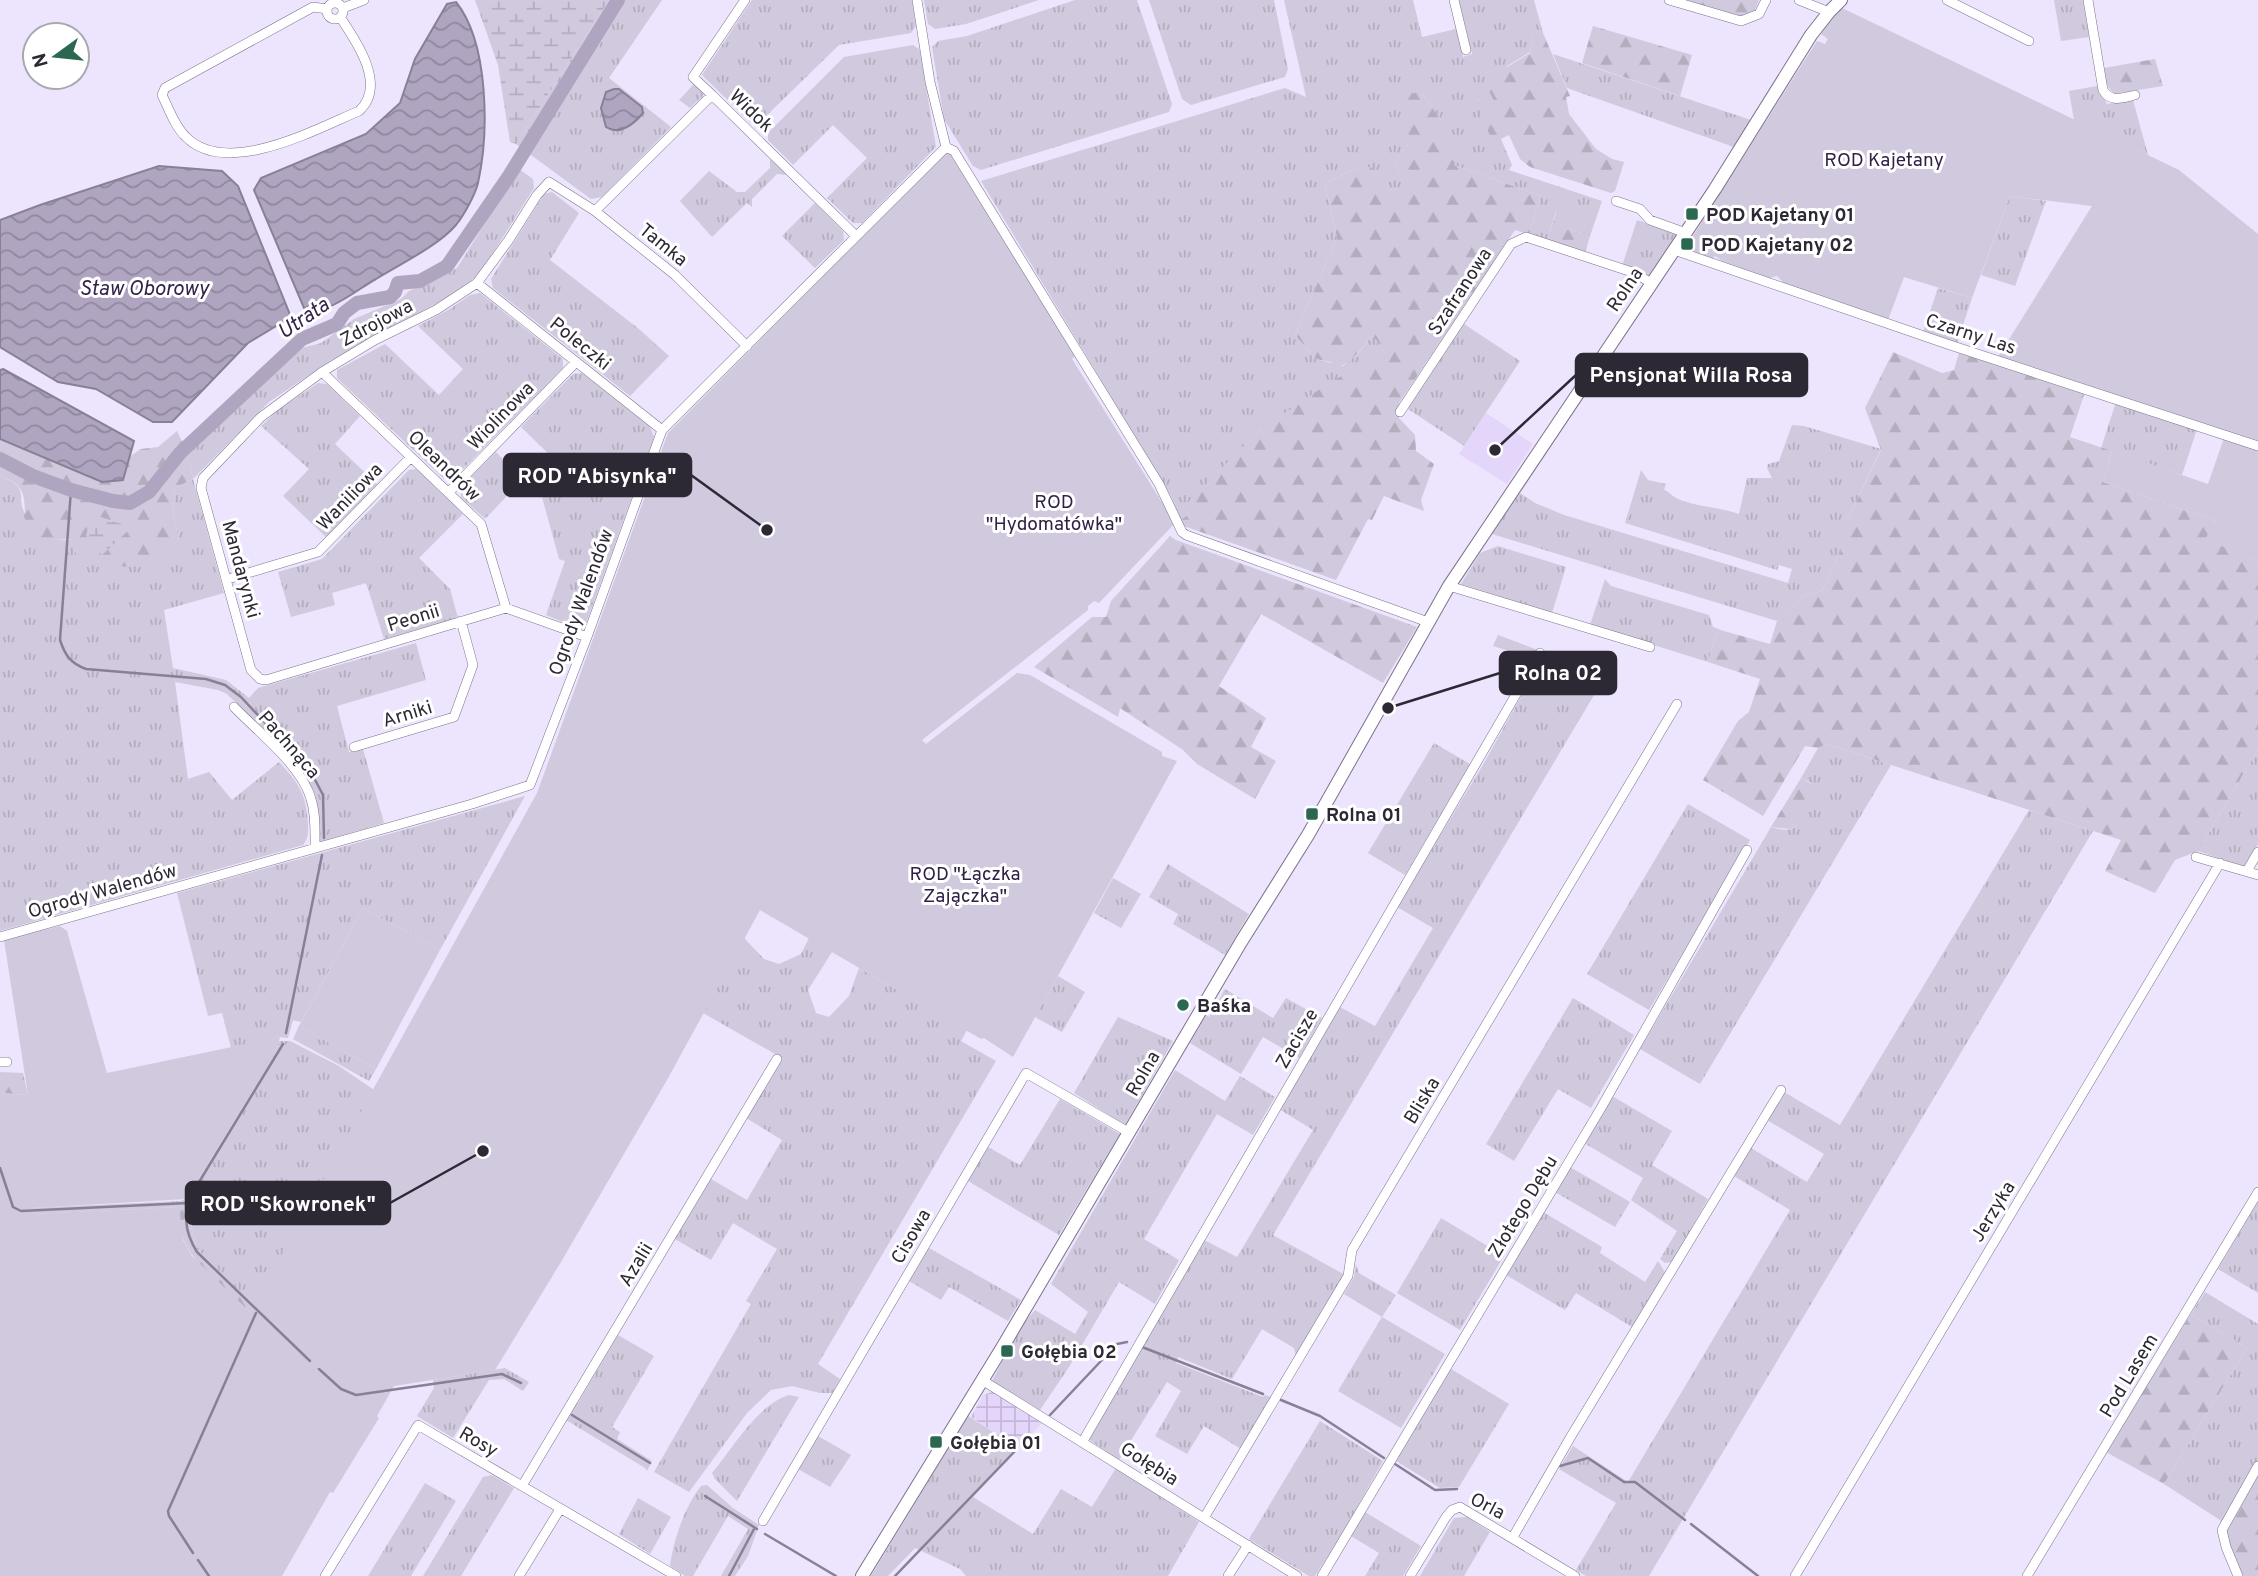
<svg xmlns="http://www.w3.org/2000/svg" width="2258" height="1576" font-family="Overpass,sans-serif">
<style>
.built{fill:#e4d5fb}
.industrial{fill:url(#industrial-grid)}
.grass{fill:url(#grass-tufts)}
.forest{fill:url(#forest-firs)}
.wetland{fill:url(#wetland-marsh)}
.green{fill:#d1c9dd}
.water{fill:url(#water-waves);stroke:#898097;stroke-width:2}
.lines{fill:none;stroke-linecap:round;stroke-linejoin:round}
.stream{stroke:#898097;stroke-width:2.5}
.river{stroke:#b0a5c1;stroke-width:14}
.street-casing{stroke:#7d728d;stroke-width:10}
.secondary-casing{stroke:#7d728d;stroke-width:14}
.street{stroke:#fff;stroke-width:9}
.secondary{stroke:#fff;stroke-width:12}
.poi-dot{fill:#2b6751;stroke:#fff;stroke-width:2.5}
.labels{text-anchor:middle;stroke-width:6;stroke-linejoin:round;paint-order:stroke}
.street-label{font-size:19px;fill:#2d2934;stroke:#fff}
.park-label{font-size:19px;fill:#322047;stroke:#fff}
.poi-label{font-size:19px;font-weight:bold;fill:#2d2934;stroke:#fff;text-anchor:start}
.water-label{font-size:21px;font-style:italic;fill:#332249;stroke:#fff}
.leader{fill:none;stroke:#2d2934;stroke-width:2.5}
.callout-dot{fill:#2d2934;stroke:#fff;stroke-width:2.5}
.callout{fill:#2d2934;stroke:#2d2934;stroke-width:2.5}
.callout-label{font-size:21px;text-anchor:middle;font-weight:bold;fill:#fff}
</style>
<defs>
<pattern id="industrial-grid" width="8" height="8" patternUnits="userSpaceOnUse" patternTransform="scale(1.75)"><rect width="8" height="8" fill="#e4d5fb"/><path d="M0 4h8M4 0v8" fill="none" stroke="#c4b7d8"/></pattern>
<pattern id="grass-tufts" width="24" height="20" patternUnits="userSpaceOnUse" patternTransform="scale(1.75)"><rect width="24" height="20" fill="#d1c9dd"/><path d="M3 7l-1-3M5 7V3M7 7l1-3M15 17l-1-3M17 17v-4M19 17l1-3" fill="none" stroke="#b4adbe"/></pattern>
<pattern id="forest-firs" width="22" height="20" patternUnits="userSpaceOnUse" patternTransform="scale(1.75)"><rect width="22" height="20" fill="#d1c9dd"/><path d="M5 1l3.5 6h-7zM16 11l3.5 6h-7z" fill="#b4adbe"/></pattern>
<pattern id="wetland-marsh" width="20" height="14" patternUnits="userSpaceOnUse" patternTransform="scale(1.75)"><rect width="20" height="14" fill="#d1c9dd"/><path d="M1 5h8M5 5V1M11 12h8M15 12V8" fill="none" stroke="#b4adbe"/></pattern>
<pattern id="water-waves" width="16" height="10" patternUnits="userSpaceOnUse" patternTransform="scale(1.75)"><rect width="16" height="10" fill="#b0a5c1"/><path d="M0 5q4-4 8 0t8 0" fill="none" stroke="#90869e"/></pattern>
</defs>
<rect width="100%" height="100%" fill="#ede4fd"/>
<path class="built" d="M1486 413 1533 444 1507 484 1459 454Z"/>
<path class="industrial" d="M992 1392 1042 1423 1019 1448 971 1417 983 1395Z"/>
<path class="grass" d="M609 0H662L609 78 671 127 602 197 591 199 516 144Z
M752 0H912L916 26 911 33 839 45 759 123H751L702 75Z
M924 0H1039L966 24 935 29 928 24Z
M1075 0H1137L1172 104 1169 112 981 170 973 166 944 119 932 47 938 41 967 36Z
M1149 0H1274L1288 69 1285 77 1191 105 1182 99Z
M1284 0H1413L1422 37 1456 29 1463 57 1472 54 1459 0H1534L1543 33 1533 36 1530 52 1507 66 1495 104 1476 100 1509 170 1602 201 1590 236 1567 228 1556 212 1547 240 1529 234 1541 196 1454 165 1442 136V122L1423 94 1410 142 1394 163 1401 176 1403 187 1388 190 1358 167 1325 184 1337 238 1295 335 1316 359 1343 366 1356 356 1372 336 1381 345 1389 363 1370 362 1261 429 1185 506 1189 514 1181 520 1171 496 981 181 1285 88 1306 97Z
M2054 0H2083L2089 37 2061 41Z
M913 45 920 50 936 147 862 223H853L827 198 867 158 833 125 793 165 768 140V133L844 57Z
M1553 54 1751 120 1734 147 1567 88Z
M694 84 702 91 703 96 690 108 679 100Z
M2097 86 2107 104 2133 100 2148 155 2074 120 2069 91Z
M770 159 787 175 777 174 752 199V207L747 203 712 237 680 201 709 171 737 192H745L770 168Z
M519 169 533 179 534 188 481 272 472 280 443 300 330 361 269 402 193 479 224 593 164 610 173 668 226 680 249 698 258 688 416 643 426 680 337 706 349 752 363 749 384 823 319 842C318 828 319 811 316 798 309 771 248 715 227 694L218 690 175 682 188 779 209 772 232 800 279 762C299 783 306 794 308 823 308 833 309 837 303 845L0 931V476C33 489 14 497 26 515 32 524 42 532 50 540L179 541 173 512 175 488 193 479 187 452 205 436 212 425 226 415 241 398 298 349 321 343 354 319 401 299 409 291 457 268Z
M552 192 579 213 550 260 639 329 669 356 630 396 493 288 491 279 544 194Z
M2010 196 2046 201 2015 286 1981 275Z
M815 203 843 231 844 240 815 268 782 236Z
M1637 220 1678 234 1649 275 1622 266Z
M1938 288 1972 298 1957 343 1923 332Z
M480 293 563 359V368L452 480 444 479 337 378V370L385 344 439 395 463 369 418 326 450 309 470 295Z
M1464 324 1520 361 1464 446 1408 409Z
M582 373 650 427 654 437 586 623 577 628 546 615 565 561 559 559 542 497 563 468 521 427 573 374Z
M318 383 327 384 360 416 335 444 377 484 326 537 283 496 309 469 261 426 277 411Z
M2116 402 2197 429 2182 475 2101 448Z
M1792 425 1804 426 1881 449 1846 523V540L1822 591 1803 596 1777 621 1492 534 1520 493 1535 503 1564 515 1788 583 1792 569 1779 565 1777 570 1625 523 1641 470 1648 480 1666 484 1664 490C1668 491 1670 494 1673 496 1687 506 1721 507 1739 514L1747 478H1772L1767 468 1768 464 1779 461Z
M496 452 523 479 485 519 461 497V487Z
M416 469 463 514 419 558 450 589 458 618 384 639 366 583 332 593 335 605 291 617 278 572 322 559 409 470Z
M1498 546 1566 567 1552 613 1461 584 1480 553Z
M1605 579 1611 586 1709 615 1713 627 1724 631 1716 635 1708 662 1590 625Z
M1498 635 1589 669 1603 680 1273 1235 1345 1275 1296 1356 1294 1348 1262 1329 1232 1379 1178 1357 1176 1363 1263 1397 1265 1395 1272 1397 1241 1449 1204 1426 1187 1454 1155 1436 1181 1391 1167 1382 1119 1460 1087 1438 1202 1239 1237 1257 1313 1130 1279 1109 1338 1006 1375 1026 1433 928 1397 907 1484 763 1541 661 1493 646Z
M1434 743 1470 764 1405 875 1368 853Z
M1827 744 1891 765 1700 1084 1640 1049 1771 827C1795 834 1796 828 1805 810 1811 799 1814 796 1811 783L1801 778 1818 748Z
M2258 749V844L2244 867 2198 851Z
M525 796 440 950 363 908 301 1022 293 1020 288 1038 280 1037 231 1048 222 1013 208 1016 177 893Z
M1688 804 1750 840 1649 1010 1587 974Z
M2029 810 2093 831 1649 1576H1586L1576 1570 1616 1503 1559 1469 1573 1446 1628 1482 1790 1210 1734 1176 1751 1148 1807 1182 1824 1154 1767 1120 1784 1092 1840 1125Z
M1168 864 1249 914 1225 955 1173 924 1178 914 1149 897Z
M1113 878 1141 894 1121 928 1094 913Z
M744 938 764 959 779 964 801 954 809 938 832 952 808 990 816 1013 829 1017 849 996 859 968 967 1030 961 1041 996 1061 818 1364 840 1379 832 1393H820L792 1386 771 1390 747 1413 689 1492 654 1472 751 1304 746 1301 777 1249 733 1223 711 1260 675 1239 711 1179 747 1200 782 1140 746 1118 782 1058 703 1013Z
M1058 976 1085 992 1062 1032 1035 1017Z
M1225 989 1273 1018 1286 998 1322 1018 1299 1058 1263 1037 1241 1074 1190 1043 1206 1015 1209 1017Z
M1573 998 1634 1035 1591 1108 1558 1089 1514 1161 1486 1144Z
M1118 1017 1173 1041 1125 1125 1074 1093Z
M299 1026 376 1069 369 1081 293 1039Z
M279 1041H290L339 1066 374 1090 254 1306 197 1249 189 1219 192 1202 186 1199 275 1055Z
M1175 1070 1225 1101 1240 1076 1275 1097 1253 1135 1217 1114 1144 1239 1179 1260 1155 1304 1119 1282 1069 1367 1040 1410 992 1381 1022 1325 1035 1310 1075 1334 1088 1312 1051 1284Z
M1612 1096 1672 1131 1652 1165 1708 1199 1672 1262 1665 1263 1660 1259 1677 1231 1631 1200 1643 1178 1584 1143Z
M1060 1099 1120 1134 1059 1235 968 1181 988 1147 1020 1165Z
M1570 1167 1630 1202 1615 1227 1555 1192Z
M180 1201 179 1207 33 1214 32 1208Z
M2258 1202V1293L2218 1269Z
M1543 1212 1602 1247 1600 1253 1645 1282 1658 1261 1665 1272 1632 1327 1576 1293 1565 1310 1506 1275Z
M1441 1218 1504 1256 1460 1330 1397 1293Z
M929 1248 1021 1300 1008 1321 949 1287 941 1300 909 1281Z
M1356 1264 1359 1273 1396 1295 1382 1317 1445 1354 1401 1428 1338 1391 1382 1317 1344 1294 1354 1277Z
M2205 1292 2258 1324V1460L2243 1488 2220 1520 2164 1484 2247 1348 2191 1314Z
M618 1335 654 1356 612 1427 620 1432 617 1439 652 1461 647 1471 645 1468 566 1420 576 1402 578 1403Z
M505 1368 529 1382 523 1391 504 1379 489 1380 453 1438 417 1416 434 1388 433 1380Z
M1451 1369 1509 1404 1459 1487 1440 1488 1396 1461Z
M789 1395 799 1397 737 1501 715 1479 712 1473C732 1449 758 1404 789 1395Z
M968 1416 1019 1448 973 1497 1033 1534 1061 1489 1092 1507 1116 1468 1199 1522 1168 1576H966L960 1569 915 1548 888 1576H871Z
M1320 1421 1383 1461 1342 1534 1315 1576H1309L1249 1539Z
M818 1436 851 1455 830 1487 798 1469Z
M492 1475 514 1488 461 1576H423L483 1477Z
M425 1483 456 1501 411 1576H368Z
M707 1485 733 1508 759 1525 748 1556 735 1576H721L748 1529 728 1516 693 1576H685L670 1566C673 1541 685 1506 701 1486Z
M638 1498 671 1517 650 1554 619 1534Z
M1365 1512 1421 1546 1403 1576H1365L1379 1553 1351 1536Z
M1467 1517 1490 1532 1464 1576H1420L1454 1518Z"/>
<path class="forest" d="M1683 0H1759L1753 15 1741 17Z
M1593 26 1692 55 1680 96 1582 63Z
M1543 33 1570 96 1566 97 1569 114 1596 149 1612 159 1624 162 1615 191 1611 193 1530 167 1520 159 1509 135 1501 139 1512 165 1509 170 1496 150 1475 100 1495 103 1484 81 1530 53 1533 35Z
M2155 59 2163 86 2113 94 2106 83 2104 68Z
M1400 92 1423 94 1442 122V136L1451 139 1460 153 1454 165 1541 196 1529 234 1515 230 1399 403 1398 417 1415 435 1416 451 1434 464 1421 500 1424 511 1384 496 1372 520 1368 519 1336 580 1181 525V520L1189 514 1184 506 1261 429 1332 381 1370 362H1388L1381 345 1372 336C1361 348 1352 365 1336 367L1331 362 1316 359 1295 335 1337 238 1325 184 1358 167H1371L1388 190 1402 187 1401 176 1394 163 1410 142Z
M1557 211 1571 218 1567 228 1590 236 1585 253 1547 240Z
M1893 352 1942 373 1954 370 1959 353 2085 392 2070 437 2112 451 2103 482 2216 521 2206 539 2258 561V749L2198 851 2175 860 2155 893 2105 871 2121 840 1827 744 1818 748 1805 746 1763 816 1703 780 1738 721 1749 712 1760 679 1708 662 1716 635 1724 631 1770 644 1777 621 1803 596 1822 591 1846 540V523L1881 450 1865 408Z
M177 431 187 452 193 479 175 488 173 512 179 541 157 567 102 566 78 559 70 539C61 539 46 542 37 537 20 528 28 506 22 492 18 483 8 479 0 476V439L102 482 123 480 129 457 141 449 158 447Z
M1170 536 1176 540 1417 627 1383 683 1261 614 1219 686 1266 718 1251 747 1276 761 1255 799 1197 764 1183 750 1120 708 1118 717 1034 667 1092 617H1106L1111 601Z
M1801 778 1813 785C1815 798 1803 825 1790 829L1771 827Z
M0 1072 23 1073 28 1095 0 1093Z
M186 1199 192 1202 189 1219 197 1249 254 1306 250 1312C221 1284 167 1248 180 1201Z
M2191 1314 2247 1348 2164 1484 2106 1452Z
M2258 1467V1576H2236L2220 1520Z"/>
<path class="wetland" d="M475 0H609L516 144 510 142 498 65Z
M101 517 118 523H130L131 528 102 555 90 545 86 535 91 520Z"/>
<path class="green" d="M1840 7 2179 170 2258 234V442L1998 357 2092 206 2010 196 1972 298 1904 277 1888 320 1786 285 1777 276 1769 278 1722 261 1715 256 1711 260 1684 250 1817 41 1825 44 1828 39 1821 34Z
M948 151 1076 355 1072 359 1175 523 1099 603 1094 601 1088 606V610L922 740 926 744 1017 673 1030 675 1162 752V756L1177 761 1013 1057 984 1038 981 1039 760 910 667 1080 561 1262 495 1370 394 1386 377 1416 379 1418 333 1493 330 1492 282 1576H0V1093L28 1095 4 940 60 926 67 931 107 1073 280 1037 275 1055 186 1199 32 1208 33 1214 179 1207 183 1240 192 1256 250 1312 537 793 668 433Z
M2224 438 2258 449V561L2205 539 2216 521 2103 482 2112 451 2208 484Z
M363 908 440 950 376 1069 299 1026Z"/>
<path class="water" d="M456 2C489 43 489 133 478 183 475 195 464 215 456 225 438 246 400 264 376 279 363 286 339 305 325 308 319 309 311 308 304 308L254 190 261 178 366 134 400 103 415 59 447 4Z
M614 89H619L642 107 643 113C634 124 619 136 606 127L601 108 606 92Z
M159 166 222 171 238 186 291 317 248 343 172 422H153L96 389 58 382 0 347V220L40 205Z
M3 369 134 441 123 480 102 482 0 439V370Z"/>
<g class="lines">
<path class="stream" d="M71 490 60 640C65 655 70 663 86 669L206 679 225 685 241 697 311 772 323 795 324 838
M286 1033 322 855
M283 1044 193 1192C183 1214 184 1231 197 1252L310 1361
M0 1168 13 1207 21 1211 188 1203
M1142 1347 1263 1394
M319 1369 341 1389 356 1395 502 1374 521 1383
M1281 1400 1320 1416 1384 1458
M572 1415 650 1463
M1050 1415 1117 1344 1127 1342
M1395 1464 1435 1490 1457 1489
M1560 1466 1588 1458 1624 1482H1635L1685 1520
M705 1496 757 1529
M1691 1524 1758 1576
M765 1534 836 1576
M193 1553 169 1516 168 1511 256 1313
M198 1560 209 1576
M729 1576 754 1529
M895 1576 1017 1449"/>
<path class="river" d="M0 459 33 476 71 490 113 501 130 503 149 492 180 453 302 339 337 324 344 313 357 303 390 297 395 292 398 283 420 281 447 266 509 176 618 0"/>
<defs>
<path id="street" d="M917 0 930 82 946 147
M1454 0 1466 50
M1669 0 1741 21 1759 14 1766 0
M1799 0 1829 12
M1947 0 2029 41
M2088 0 2103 90C2110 103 2123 98 2135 95
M327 11a8 8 0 1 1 16 0a8 8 0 1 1-16 0Z
M343 8 364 0
M327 9 313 7 165 88 162 95C169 109 175 127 186 137 227 178 316 129 359 111 387 86 357 42 340 17
M712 95 693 77 745 0
M946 147 954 151 1159 484 1182 532 1186 535 1428 622
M1616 201 1640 209 1650 220 1686 233
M595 211 712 95 855 235
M1674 250 1950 345 2258 446
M477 283 662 430
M322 372 481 524 506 608
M1400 412 1511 244 1526 237 1635 273 1651 283
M449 492 576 362
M228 579 318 552 411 457
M1449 586 1650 647
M587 637 506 608 266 680 260 679 251 670 201 488 203 478 261 417 322 372 375 340 436 310 477 283 508 241 537 195 549 182 595 211 675 275 747 346
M234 707C258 732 302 766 311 799 316 815 315 832 315 848
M354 747 454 717 473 665 461 621
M2196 857 2258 875
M2247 871 2258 852
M0 937 472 804 530 785 587 637 662 430 946 147
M0 1062H7
M982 1380 1297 1576
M1083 1441 1540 653
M522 1486 777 1059
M1204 1518 1348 1276 1352 1250 1677 704
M763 1521 1026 1073 1130 1133
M1513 1537 1570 1438 1781 1090
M325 1576 418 1425 676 1576
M519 1576 560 1509
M1228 1576 1248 1545
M1322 1576 1601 1108 1747 850
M1410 1576 1446 1517 1452 1510 1460 1507 1575 1576
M1795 1576 2220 863
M2027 1576 2258 1192
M2238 1576 2226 1547 2222 1530 2258 1466"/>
<path id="secondary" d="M862 1576 1002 1348 1241 942 1308 835 1449 586 1715 189 1811 35 1829 12 1841 0"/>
</defs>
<use href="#street" class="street-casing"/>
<use href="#secondary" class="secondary-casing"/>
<use href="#street" class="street"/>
<use href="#secondary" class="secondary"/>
</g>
<g class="poi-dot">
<rect x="1685" y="207" width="14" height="14" rx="3.5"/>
<rect x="1680" y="237" width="14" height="14" rx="3.5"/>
<rect x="1305" y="807" width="14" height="14" rx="3.5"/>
<circle cx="1183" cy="1005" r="7"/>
<rect x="1000" y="1344" width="14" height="14" rx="3.5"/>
<rect x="929" y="1435" width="14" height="14" rx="3.5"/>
</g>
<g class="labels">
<g class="street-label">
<text transform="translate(752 110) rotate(44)" y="7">Widok</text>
<text transform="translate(664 244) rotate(39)" y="7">Tamka</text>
<text transform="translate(1624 289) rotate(-56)" y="7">Rolna</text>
<text transform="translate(1459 291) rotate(-57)" y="7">Szafranowa</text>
<text transform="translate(376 322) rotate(-28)" y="7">Zdrojowa</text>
<text transform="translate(1971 333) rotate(18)" y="7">Czarny Las</text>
<text transform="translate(581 343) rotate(39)" y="7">Poleczki</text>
<text transform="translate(500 415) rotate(-46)" y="7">Wiolinowa</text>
<text transform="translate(445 465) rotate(44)" y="7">Oleandrów</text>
<text transform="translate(349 496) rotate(-46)" y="7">Waniliowa</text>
<text transform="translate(242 569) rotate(75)" y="7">Mandarynki</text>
<text transform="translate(580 602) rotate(-70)" y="7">Ogrody Walendów</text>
<text transform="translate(413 617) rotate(-17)" y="7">Peonii</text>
<text transform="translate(407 713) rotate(-17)" y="7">Arniki</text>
<text transform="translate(290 744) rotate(49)" y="7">Pachnąca</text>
<text transform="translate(102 890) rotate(-16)" y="7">Ogrody Walendów</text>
<text transform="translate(1296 1038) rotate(-60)" y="7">Zacisze</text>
<text transform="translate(1142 1073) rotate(-60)" y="7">Rolna</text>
<text transform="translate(1421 1100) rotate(-59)" y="7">Bliska</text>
<text transform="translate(1522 1206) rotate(-59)" y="7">Złotego Dębu</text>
<text transform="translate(1992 1211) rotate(-59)" y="7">Jerzyka</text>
<text transform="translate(910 1236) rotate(-60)" y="7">Cisowa</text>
<text transform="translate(635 1264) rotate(-59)" y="7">Azalii</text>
<text transform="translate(2128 1375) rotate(-59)" y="7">Pod Lasem</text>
<text transform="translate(479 1441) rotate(30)" y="7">Rosy</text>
<text transform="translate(1150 1463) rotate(32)" y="7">Gołębia</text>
<text transform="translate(1488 1505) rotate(27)" y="7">Orla</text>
</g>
<g class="park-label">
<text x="1884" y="166">ROD Kajetany</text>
<text x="1054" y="508">ROD<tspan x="1054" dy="22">"Hydomatówka"</tspan></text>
<text x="965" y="880">ROD "Łączka<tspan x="965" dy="22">Zajączka"</tspan></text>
</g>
<g class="poi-label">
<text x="1706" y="221">POD Kajetany 01</text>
<text x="1701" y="251">POD Kajetany 02</text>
<text x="1326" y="821">Rolna 01</text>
<text x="1197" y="1012">Baśka</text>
<text x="1021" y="1358">Gołębia 02</text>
<text x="950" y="1449">Gołębia 01</text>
</g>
<g class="water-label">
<text x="144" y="295">Staw Oborowy</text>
<text transform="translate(303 318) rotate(-34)" y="7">Utrata</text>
</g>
</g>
<path class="leader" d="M1495 450L1576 375M767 530L691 475M1388 708L1500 673M483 1151L390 1203"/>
<g class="callout-dot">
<circle cx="1495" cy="450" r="7"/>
<circle cx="767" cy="530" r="7"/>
<circle cx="1388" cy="708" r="7"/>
<circle cx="483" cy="1151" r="7"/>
</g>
<g class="callout">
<rect x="1576" y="354" width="231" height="42" rx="7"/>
<rect x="504" y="454" width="187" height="42" rx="7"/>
<rect x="1500" y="652" width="116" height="42" rx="7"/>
<rect x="186" y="1182" width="204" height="42" rx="7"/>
</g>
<g class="callout-label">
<text x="1691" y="382">Pensjonat Willa Rosa</text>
<text x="597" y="483">ROD "Abisynka"</text>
<text x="1558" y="680">Rolna 02</text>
<text x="288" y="1211">ROD "Skowronek"</text>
</g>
<g transform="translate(56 56) rotate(255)"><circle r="33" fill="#ffffff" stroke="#aba9ae" stroke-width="2"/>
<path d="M0-5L12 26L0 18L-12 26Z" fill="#2b6751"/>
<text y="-10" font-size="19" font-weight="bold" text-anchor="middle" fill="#2d2934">N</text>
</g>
</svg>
